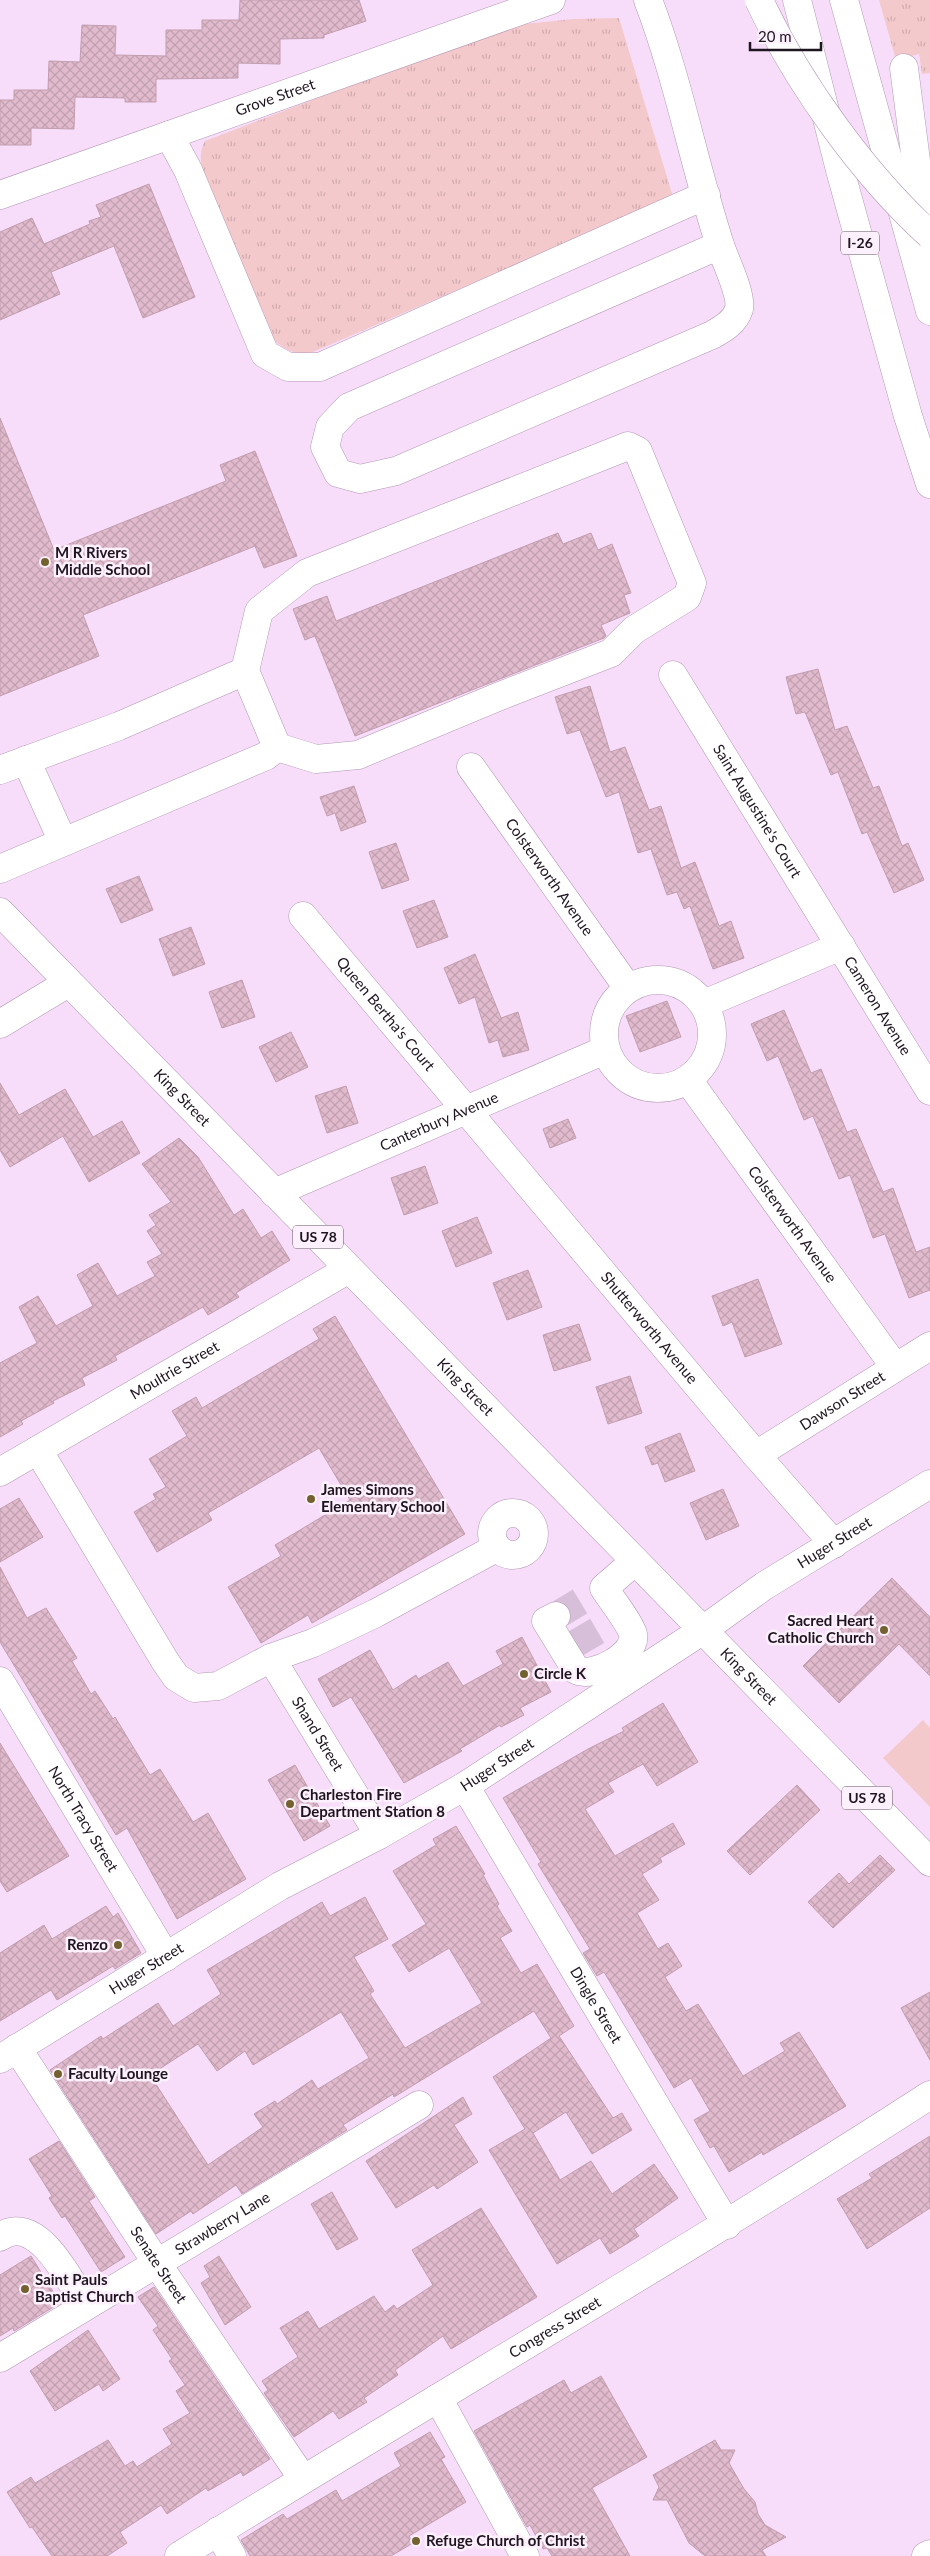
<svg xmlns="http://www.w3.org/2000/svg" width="930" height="2556" font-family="Lato,sans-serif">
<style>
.grass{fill:url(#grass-tufts)}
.garden{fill:#f4c9cc}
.building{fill:url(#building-cross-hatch);stroke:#c19dae;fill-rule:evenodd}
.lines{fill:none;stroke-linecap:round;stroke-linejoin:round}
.minor-tunnel{stroke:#d7bfd9;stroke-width:28;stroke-dasharray:28 14;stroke-linecap:butt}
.minor-casing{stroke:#b198b3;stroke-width:29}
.major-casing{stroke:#b198b3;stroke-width:29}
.highway-casing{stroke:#b198b3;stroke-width:29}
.minor{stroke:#fff;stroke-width:28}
.major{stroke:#fff;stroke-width:28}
.highway{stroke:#fff;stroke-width:28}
.highway-bridge-casing{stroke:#b198b3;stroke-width:29;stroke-linecap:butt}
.highway-bridge{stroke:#fff;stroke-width:28}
.poi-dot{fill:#73612f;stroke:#fbf0fc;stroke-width:2}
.labels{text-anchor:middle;stroke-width:5;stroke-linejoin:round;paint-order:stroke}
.shield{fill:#fbf0fc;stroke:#615762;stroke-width:1}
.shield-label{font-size:14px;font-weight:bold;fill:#1f1520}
.street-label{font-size:15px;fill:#1f1520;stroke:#fbf0fc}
.poi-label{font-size:15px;font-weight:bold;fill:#1f1520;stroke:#fbf0fc;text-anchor:start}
</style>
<defs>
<pattern id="grass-tufts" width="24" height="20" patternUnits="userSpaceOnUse" patternTransform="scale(1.25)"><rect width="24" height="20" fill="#f4c9cc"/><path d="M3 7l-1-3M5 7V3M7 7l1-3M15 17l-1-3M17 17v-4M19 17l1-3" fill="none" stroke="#d1acaf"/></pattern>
<pattern id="building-cross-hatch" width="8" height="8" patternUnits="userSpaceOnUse" patternTransform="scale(1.25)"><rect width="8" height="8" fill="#e1bbcd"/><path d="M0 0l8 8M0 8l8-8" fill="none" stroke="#c1a0b0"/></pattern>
</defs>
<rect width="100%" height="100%" fill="#f8ddfa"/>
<path class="grass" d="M879 0H930V73L922 74 919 54 896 60Z
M619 18 673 197 313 352C296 356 284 350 272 338L204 176C201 163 198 153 205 141L506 26 573 19Z"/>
<path class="garden" d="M923 1720 930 1728V1807L883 1758Z"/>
<path class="building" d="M240 0H359L366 21 324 35V38L280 39V64L238 63V78L156 79V102H125V98L75 97 74 129 31 128V145H0V100H14V90H48L49 61 80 62 82 25 116 26 115 55 166 56V30H202V20H239Z
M149 184 195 297 143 318 114 246 51 272 60 294 0 320V232L32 218 44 244 90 224 89 221 101 217 96 205Z
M0 418 54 550 226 481 220 465 255 451 297 556 264 568 255 546 83 615 99 656 0 696Z
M558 533 563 544 591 533 598 550 612 544 631 593 624 595 630 613 601 625 606 636 604 638 355 736 315 636 305 640 293 609 327 596 336 621Z
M818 669 835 730 847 726 873 788 879 786 902 846 908 843 924 880 894 893 867 832 862 834 838 772 831 775 805 712 796 714 786 677Z
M590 686 610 752 625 747 649 810 661 806 681 868 695 862 719 926 731 921 744 958 713 969 690 906 684 909 677 892 667 895 651 849 638 853 619 792 606 797 580 730 567 734 555 697Z
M354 786 366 822 341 831 335 813 327 816 320 797Z
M396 843 409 880 382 889 369 852Z
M139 876 153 910 121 923 106 889Z
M434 900 448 937 417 948 403 911Z
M191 927 205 964 173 976 159 939Z
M475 954 501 1018 518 1012 529 1050 503 1057 498 1040 489 1043 475 997 459 1004 444 968Z
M242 980 255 1017 222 1028 209 992Z
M667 1001 681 1037 640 1052 626 1016Z
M784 1010 811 1073 821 1069 847 1132 856 1129 883 1192 893 1188 916 1252 930 1247V1290L909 1298 885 1234 873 1238 850 1175 839 1179 813 1116 804 1120 778 1056 767 1061 751 1024Z
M291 1032 308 1067 276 1082 259 1047Z
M0 1083 19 1115 65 1089 93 1137 122 1121 140 1153 89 1182 63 1136 10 1167 0 1150Z
M346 1086 358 1123 327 1133 315 1096Z
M568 1119 576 1138 550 1148 543 1129Z
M179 1138 198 1157 234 1215 243 1209 261 1238 272 1231 290 1260 236 1293 239 1297 208 1315 203 1307 115 1356 117 1360 82 1378 85 1385 53 1401 54 1403 21 1421 23 1424 0 1437V1363L37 1343 19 1307 38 1296 56 1326 93 1306 77 1275 98 1263 117 1296 155 1276 147 1262 162 1254 147 1231 156 1225 149 1215 171 1202 142 1164Z
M425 1166 438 1203 404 1215 391 1178Z
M477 1217 492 1253 456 1267 442 1231Z
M528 1270 542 1307 507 1320 493 1283Z
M758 1279 782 1344 745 1357 732 1322 723 1326 712 1296Z
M335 1316 465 1534 312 1623 308 1615 261 1643 228 1587 281 1556 275 1545 350 1500 319 1448 208 1513 212 1520 157 1552 134 1512 156 1499 153 1494 166 1487 149 1459 187 1436 172 1411 196 1397 202 1408 319 1339 313 1329Z
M579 1324 591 1360 554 1371 543 1335Z
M630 1376 642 1413 608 1424 596 1387Z
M680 1433 695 1471 665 1482 658 1463 652 1465 645 1447Z
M723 1489 739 1526 706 1540 690 1503Z
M19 1498 43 1537 0 1562V1509Z
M0 1567 27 1618 46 1608 77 1658 72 1661 91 1694 95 1691 113 1719 115 1717 150 1775 160 1769 193 1822 208 1813 246 1879 177 1919 127 1828 116 1835 0 1642Z
M892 1578 930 1617V1676L899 1644 839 1703 803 1666Z
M522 1637 551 1692 520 1708 524 1715 501 1727 500 1725 460 1749 462 1751 404 1783 351 1697 333 1707 318 1679 370 1650 393 1690 416 1675 418 1679 448 1662 463 1686 503 1664 496 1651Z
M663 1703 698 1762 657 1786 643 1764 608 1783 614 1792 585 1809 615 1856 673 1823 685 1844 660 1858 662 1862 642 1874 659 1900 637 1913 658 1949 668 1943 682 1966 665 1977 686 2011 698 2004 743 2076 785 2051 780 2043 799 2032 846 2106 763 2155 762 2152 729 2172 714 2146 710 2148 694 2120 710 2111 691 2078 674 2088 604 1972 597 1976 583 1953 590 1949 538 1864 541 1862 503 1798 588 1749 624 1731 622 1728Z
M0 1743 69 1856 7 1892 0 1881Z
M295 1765 330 1826 304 1841 268 1780Z
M797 1785 820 1810 750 1875 727 1851Z
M456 1826 485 1874 483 1875 499 1904 497 1906 512 1931 500 1938 521 1973 537 1964 574 2026 559 2036 613 2118 622 2113 632 2130 592 2154 566 2112 533 2133 560 2180 591 2161 612 2194 654 2164 678 2198 634 2229 639 2236 610 2254 600 2238 557 2264 489 2150 525 2129 493 2077 551 2038 534 2011 394 2097 393 2094 343 2125 347 2130 242 2194 236 2185 193 2214 191 2211 156 2234 50 2070 101 2036 103 2039 158 2003 173 2026 221 1994 207 1970 322 1902 330 1916 365 1897 388 1939 354 1957 374 1991 370 1994 405 2048 482 2003 449 1948 409 1972 392 1945 426 1924 393 1871 436 1845 433 1839ZM341 2012 369 2058 318 2089 312 2080 277 2104 275 2101 254 2114 263 2127 208 2165 150 2075 198 2044 217 2071 245 2051 253 2065Z
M880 1855 895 1870 833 1928 808 1902 839 1873 849 1884Z
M106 1906 113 1917 118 1913 141 1953 115 1969 113 1966 57 2000 51 1990 0 2021V1953L44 1925 52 1939Z
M930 1992V2060L901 2008Z
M463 2097 472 2114 454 2125 478 2162 437 2189 434 2185 396 2208 366 2161Z
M930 2136V2208L867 2249 837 2199 872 2178 869 2174Z
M59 2141 95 2197 89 2201 125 2257 101 2272 65 2216 62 2218 49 2198 52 2196 29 2159Z
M332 2192 358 2239 337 2250 311 2204Z
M481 2208 537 2297 451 2349 443 2336 395 2370 398 2375 364 2398 367 2402 339 2419 333 2411 294 2437 264 2393 268 2390 262 2381 298 2357 280 2328 308 2311 319 2329 374 2296 385 2312 394 2305 397 2309 433 2285 412 2250Z
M31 2256 60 2303 14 2331 13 2328 0 2336V2275Z
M219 2256 251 2307 225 2325 201 2283 210 2277 204 2266Z
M154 2287 270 2459 243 2476 241 2472 208 2491 206 2488 167 2514 161 2505 120 2532 127 2543 107 2556H52L32 2527 30 2528 7 2492 31 2477 35 2483 108 2440 125 2466 133 2461 137 2467 172 2444 163 2429 190 2413 176 2391 185 2385 169 2361 172 2359 153 2330 158 2326 138 2297Z
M88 2330 120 2379 103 2391 99 2384 55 2411 30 2371Z
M601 2376 647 2457 592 2488 630 2556H552L547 2548 543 2549 530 2525 527 2527 474 2431 564 2380 571 2393Z
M430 2432 445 2457 441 2459 466 2502 409 2536 413 2543 391 2556H250L241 2540 283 2514 287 2519 336 2490 342 2501 401 2466 394 2453Z
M715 2440 721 2450H735L729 2463 744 2489 755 2502 758 2514 765 2525 786 2537 762 2550 766 2556H705L689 2543 667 2500H653L659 2487 653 2475Z"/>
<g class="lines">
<path class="minor-tunnel" d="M556 1616 586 1598
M573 1645 604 1627"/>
<defs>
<g id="minor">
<path d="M648 0C679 81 694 166 721 248 726 262 742 295 739 309 735 322 723 329 712 335L396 471 360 479 338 473 325 447 330 427 349 407 720 245"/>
<path d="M904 68 930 269"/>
<path d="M169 135 188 170 265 354 288 367H320L706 195"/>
<path id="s1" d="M0 195 551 0"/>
<path id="s2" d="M673 675 930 1091"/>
<path d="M26 760 63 842"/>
<path id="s3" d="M471 767 628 988"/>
<path d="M0 770 119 726 245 671"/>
<path d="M0 869 266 756 277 747 245 671 259 611 307 573 628 446 638 451 692 583 687 597 634 630 611 653 505 694 358 755 316 759 277 747"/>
<path id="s4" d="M303 916 756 1455 834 1544"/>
<circle cx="658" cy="1034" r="54"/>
<path d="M704 1004 841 946"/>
<path d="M0 1024 68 983"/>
<path id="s5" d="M688 1080 895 1367"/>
<path id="s6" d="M274 1193 605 1050"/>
<path d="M38 1450 165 1661 176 1677 194 1688 218 1686 271 1658 313 1643 376 1613 496 1548"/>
<path id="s7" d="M756 1455 930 1346"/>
<path id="s8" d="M0 1472 349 1269"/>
<circle cx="513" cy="1534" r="21"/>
<path d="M556 1616 546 1621 576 1670C593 1679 638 1654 633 1634 629 1621 612 1601 604 1588L635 1561"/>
<path id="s9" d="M271 1658 379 1835"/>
<path id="s10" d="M0 1681 166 1957"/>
<path id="s11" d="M465 1786 727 2225"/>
<path id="s12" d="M17 2048 156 2262 303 2479"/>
<path id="s13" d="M0 2059 280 1886 379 1835 465 1786 703 1630 764 1586 930 1484"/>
<path d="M0 2237C36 2211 70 2280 85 2305"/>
<path id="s14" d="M0 2358 419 2105"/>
<path d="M438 2398 525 2556"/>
<path d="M218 2531 232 2556"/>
<path id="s15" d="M179 2556C428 2401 683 2255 930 2095"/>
<path d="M926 2556 930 2554"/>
</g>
<g id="major">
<path id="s16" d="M0 912 930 1862"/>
</g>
<path id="highway" d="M797 0 840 170 908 416 930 484
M844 0 930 311"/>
</defs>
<use href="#minor" class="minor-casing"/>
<use href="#major" class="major-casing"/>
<use href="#highway" class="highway-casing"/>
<use href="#minor" class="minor"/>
<use href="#major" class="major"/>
<use href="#highway" class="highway"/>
<defs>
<path id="highway-bridge" d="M759 0C797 82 863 174 930 235"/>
</defs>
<use href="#highway-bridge" class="highway-bridge-casing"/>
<use href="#highway-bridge" class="highway-bridge"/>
</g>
<g class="poi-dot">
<circle cx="45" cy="562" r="5"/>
<circle cx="311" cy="1499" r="5"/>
<circle cx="884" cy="1630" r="5"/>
<circle cx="524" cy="1674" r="5"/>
<circle cx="290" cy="1804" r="5"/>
<circle cx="118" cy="1945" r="5"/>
<circle cx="58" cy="2074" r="5"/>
<circle cx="25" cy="2289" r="5"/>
<circle cx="416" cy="2541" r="5"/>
</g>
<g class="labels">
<g class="shield">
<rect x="841" y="231.5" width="38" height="23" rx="4"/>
<rect x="293" y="1225.5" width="50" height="23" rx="4"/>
<rect x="842" y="1786.5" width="50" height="23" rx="4"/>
</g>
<g class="shield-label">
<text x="860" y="248">I-26</text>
<text x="318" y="1242">US 78</text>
<text x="867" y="1803">US 78</text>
</g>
<g class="street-label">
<text dy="5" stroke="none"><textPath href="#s1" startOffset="292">Grove Street</textPath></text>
<text dy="5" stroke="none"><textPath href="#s2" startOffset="160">Saint Augustine's Court</textPath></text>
<text dy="5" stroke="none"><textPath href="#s3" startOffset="135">Colsterworth Avenue</textPath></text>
<text dy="5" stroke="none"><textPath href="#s2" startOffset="389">Cameron Avenue</textPath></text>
<text dy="5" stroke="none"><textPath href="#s4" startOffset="128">Queen Bertha's Court</textPath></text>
<text dy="5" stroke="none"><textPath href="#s16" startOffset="260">King Street</textPath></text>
<text dy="5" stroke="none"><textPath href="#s6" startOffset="180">Canterbury Avenue</textPath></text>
<text dy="5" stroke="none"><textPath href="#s5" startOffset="178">Colsterworth Avenue</textPath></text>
<text dy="5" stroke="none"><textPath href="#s4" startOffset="538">Shutterworth Avenue</textPath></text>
<text dy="5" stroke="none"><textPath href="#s8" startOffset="202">Moultrie Street</textPath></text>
<text dy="5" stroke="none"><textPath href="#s16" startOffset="665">King Street</textPath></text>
<text dy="5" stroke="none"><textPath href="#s7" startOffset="102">Dawson Street</textPath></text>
<text dy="5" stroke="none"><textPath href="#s13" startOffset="982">Huger Street</textPath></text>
<text dy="5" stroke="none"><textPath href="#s16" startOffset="1070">King Street</textPath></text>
<text dy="5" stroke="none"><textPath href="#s9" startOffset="89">Shand Street</textPath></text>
<text dy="5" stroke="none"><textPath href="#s13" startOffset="578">Huger Street</textPath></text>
<text dy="5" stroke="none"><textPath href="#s10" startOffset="161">North Tracy Street</textPath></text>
<text dy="5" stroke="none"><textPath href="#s13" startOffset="172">Huger Street</textPath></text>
<text dy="5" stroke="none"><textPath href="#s11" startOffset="255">Dingle Street</textPath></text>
<text dy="5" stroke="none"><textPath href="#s14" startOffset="260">Strawberry Lane</textPath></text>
<text dy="5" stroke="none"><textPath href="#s12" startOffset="259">Senate Street</textPath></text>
<text dy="5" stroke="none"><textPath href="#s15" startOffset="440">Congress Street</textPath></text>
</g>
<g class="poi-label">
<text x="55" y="558">M R Rivers<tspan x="55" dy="17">Middle School</tspan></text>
<text x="321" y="1495">James Simons<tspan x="321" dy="17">Elementary School</tspan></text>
<text x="874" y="1626" text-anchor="end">Sacred Heart<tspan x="874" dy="17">Catholic Church</tspan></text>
<text x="534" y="1679">Circle K</text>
<text x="300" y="1800">Charleston Fire<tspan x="300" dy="17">Department Station 8</tspan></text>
<text x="108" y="1950" text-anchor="end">Renzo</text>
<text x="68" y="2079">Faculty Lounge</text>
<text x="35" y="2285">Saint Pauls<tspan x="35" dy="17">Baptist Church</tspan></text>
<text x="426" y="2546">Refuge Church of Christ</text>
</g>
</g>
<path d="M750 42v8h71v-8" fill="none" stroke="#1f1520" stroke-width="2.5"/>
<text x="758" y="42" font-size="15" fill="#1f1520" stroke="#fbf0fc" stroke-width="4" paint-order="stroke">20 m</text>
</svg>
